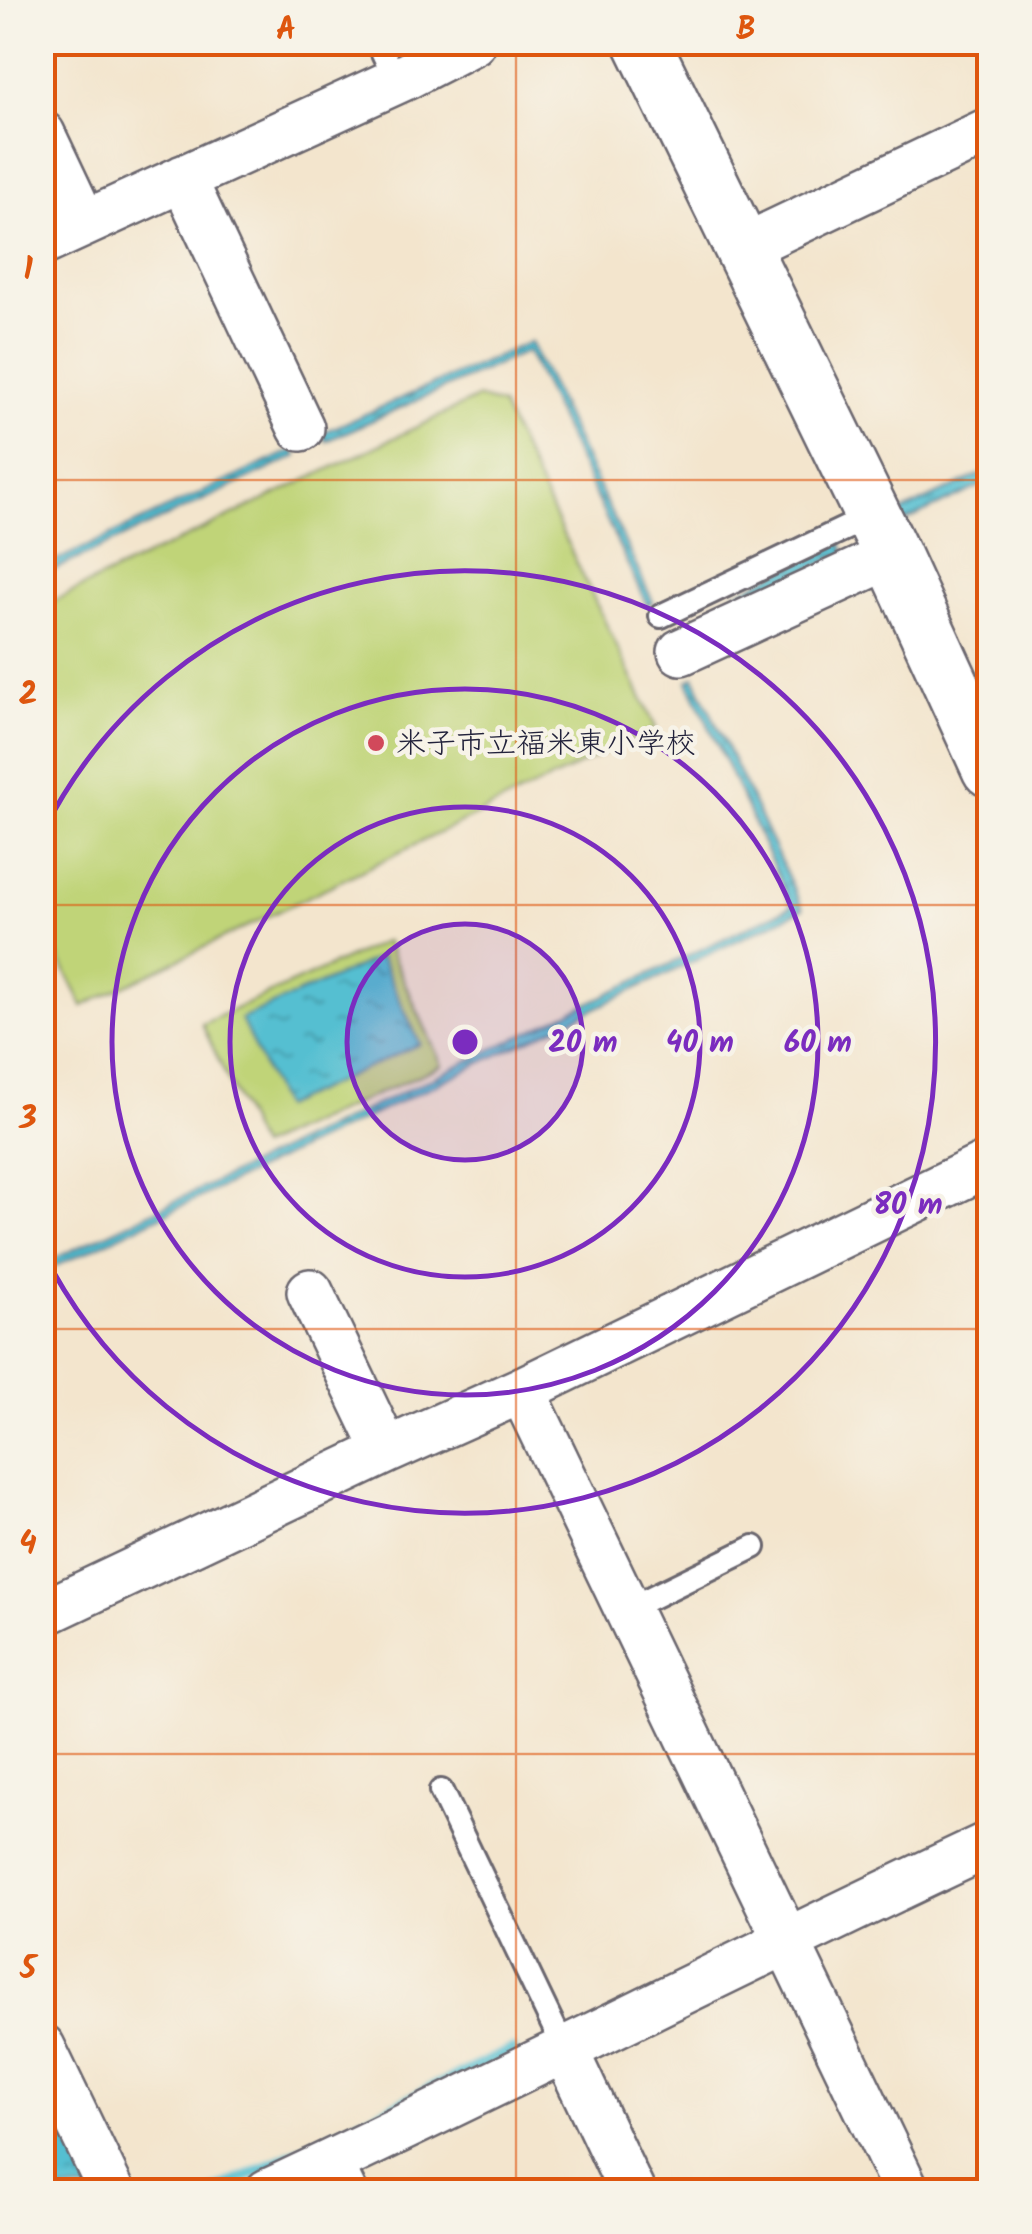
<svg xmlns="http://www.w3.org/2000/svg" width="1032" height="2234" font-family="Kalam,'Klee One',sans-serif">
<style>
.pitch{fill:#c0d478;stroke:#717b5a;stroke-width:2.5}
.water{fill:url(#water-ripples);stroke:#3c7086;stroke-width:2.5}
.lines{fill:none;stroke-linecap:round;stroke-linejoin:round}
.stream{stroke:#55bfd1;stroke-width:11}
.service-casing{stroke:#6b666e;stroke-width:28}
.minor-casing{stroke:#6b666e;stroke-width:50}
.tertiary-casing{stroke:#6b666e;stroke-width:60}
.service{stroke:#fff;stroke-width:22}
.minor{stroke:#fff;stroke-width:45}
.tertiary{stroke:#fff;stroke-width:55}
.grid{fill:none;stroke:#de560e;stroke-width:2.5;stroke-opacity:0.55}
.ring{fill:none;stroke:#7b2cbf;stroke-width:5}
.poi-dot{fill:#d1495b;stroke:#f7f3e8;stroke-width:4}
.labels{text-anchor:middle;stroke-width:9;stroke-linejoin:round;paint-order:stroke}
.poi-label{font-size:30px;fill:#22223b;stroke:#f7f3e8;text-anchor:start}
.centre{fill:#7b2cbf;stroke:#f7f3e8;stroke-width:5}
.ring-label{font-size:30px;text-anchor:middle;font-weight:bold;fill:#7b2cbf;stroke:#f7f3e8;stroke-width:9;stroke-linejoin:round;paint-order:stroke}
.neatline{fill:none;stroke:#de560e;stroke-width:4}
.grid-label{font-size:32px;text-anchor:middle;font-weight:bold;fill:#de560e}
</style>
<defs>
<pattern id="water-ripples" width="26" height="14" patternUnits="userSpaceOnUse" patternTransform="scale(2.5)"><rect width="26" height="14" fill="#55bfd1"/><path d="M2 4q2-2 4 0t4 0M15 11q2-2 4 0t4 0" fill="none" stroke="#469bab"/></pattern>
</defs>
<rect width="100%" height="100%" fill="#f7f3e8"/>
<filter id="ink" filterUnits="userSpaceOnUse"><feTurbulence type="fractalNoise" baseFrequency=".01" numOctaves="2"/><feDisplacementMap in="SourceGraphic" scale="20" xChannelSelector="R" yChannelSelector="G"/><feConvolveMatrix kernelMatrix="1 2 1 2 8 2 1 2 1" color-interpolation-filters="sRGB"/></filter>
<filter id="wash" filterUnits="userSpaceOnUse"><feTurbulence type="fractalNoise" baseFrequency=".0048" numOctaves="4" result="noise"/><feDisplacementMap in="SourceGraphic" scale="40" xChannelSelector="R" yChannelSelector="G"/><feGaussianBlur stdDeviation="2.25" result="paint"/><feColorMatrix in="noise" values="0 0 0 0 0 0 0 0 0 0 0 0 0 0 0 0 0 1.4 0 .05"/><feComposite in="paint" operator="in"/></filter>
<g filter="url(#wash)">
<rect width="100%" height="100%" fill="#f3e5cd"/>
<path class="pitch" d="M477 398 501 405 656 728 83 1006 43 925V606Z
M386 941 442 1065 259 1147 202 1024Z"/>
<path class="water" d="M530 342 653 602 647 605 527 351 326 441 322 433Z
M293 450 297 456 43 575V567Z
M989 470V482L897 525 893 516Z
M840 542 845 553 721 611 717 602Z
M694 677 803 909 43 1272V1264L792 906 688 681Z
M380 957 420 1044 282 1107 241 1019Z
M42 2088 92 2191H53L43 2169Z"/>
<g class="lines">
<path class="stream" d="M481 54 504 42
M214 2192 512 2050"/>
</g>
</g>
<g filter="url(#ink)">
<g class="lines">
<defs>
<path id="service" d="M378 42 396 81
M661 616 846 528 874 519
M628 1609 754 1547
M441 1791 564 2048
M340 2158 356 2192"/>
<path id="minor" d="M42 134 84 223
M183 178 301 428
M42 243 407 76 473 42
M742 248 990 130
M681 652 892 555
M310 1292 386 1451
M522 1390 907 2192
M42 1614 386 1451 522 1390 990 1163
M42 2047 112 2192
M564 2048 632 2192
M268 2192C510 2079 748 1957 990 1844"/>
<path id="tertiary" d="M642 42 892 555 990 769"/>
</defs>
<use href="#service" class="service-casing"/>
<use href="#minor" class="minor-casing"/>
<use href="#tertiary" class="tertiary-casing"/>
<use href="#service" class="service"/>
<use href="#minor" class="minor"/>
<use href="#tertiary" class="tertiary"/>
</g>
</g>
<path class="grid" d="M516 42V2192M42 480H990M42 905H990M42 1329H990M42 1754H990"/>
<circle cx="465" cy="1042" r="118" fill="#7b2cbf" fill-opacity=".12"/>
<g class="ring">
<circle cx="465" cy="1042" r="118"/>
<circle cx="465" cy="1042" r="235"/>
<circle cx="465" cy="1042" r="353"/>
<path d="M43 832A471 471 0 1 1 43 1252"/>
</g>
<circle class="poi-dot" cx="376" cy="743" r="10"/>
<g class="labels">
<g class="poi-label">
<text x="396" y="753">米子市立福米東小学校</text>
</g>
</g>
<circle cx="465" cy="1042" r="15" class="centre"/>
<g class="ring-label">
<text x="583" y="1052">20 m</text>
<text x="700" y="1052">40 m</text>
<text x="818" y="1052">60 m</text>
<text x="908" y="1214">80 m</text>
</g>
<rect width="1032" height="2234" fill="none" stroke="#f7f3e8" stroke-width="110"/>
<rect x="55" y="55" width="922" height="2124" class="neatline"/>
<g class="grid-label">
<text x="286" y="39">A</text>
<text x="746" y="39">B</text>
<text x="28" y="279">1</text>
<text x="28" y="704">2</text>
<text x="28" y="1128">3</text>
<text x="28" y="1553">4</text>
<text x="28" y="1978">5</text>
</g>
</svg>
